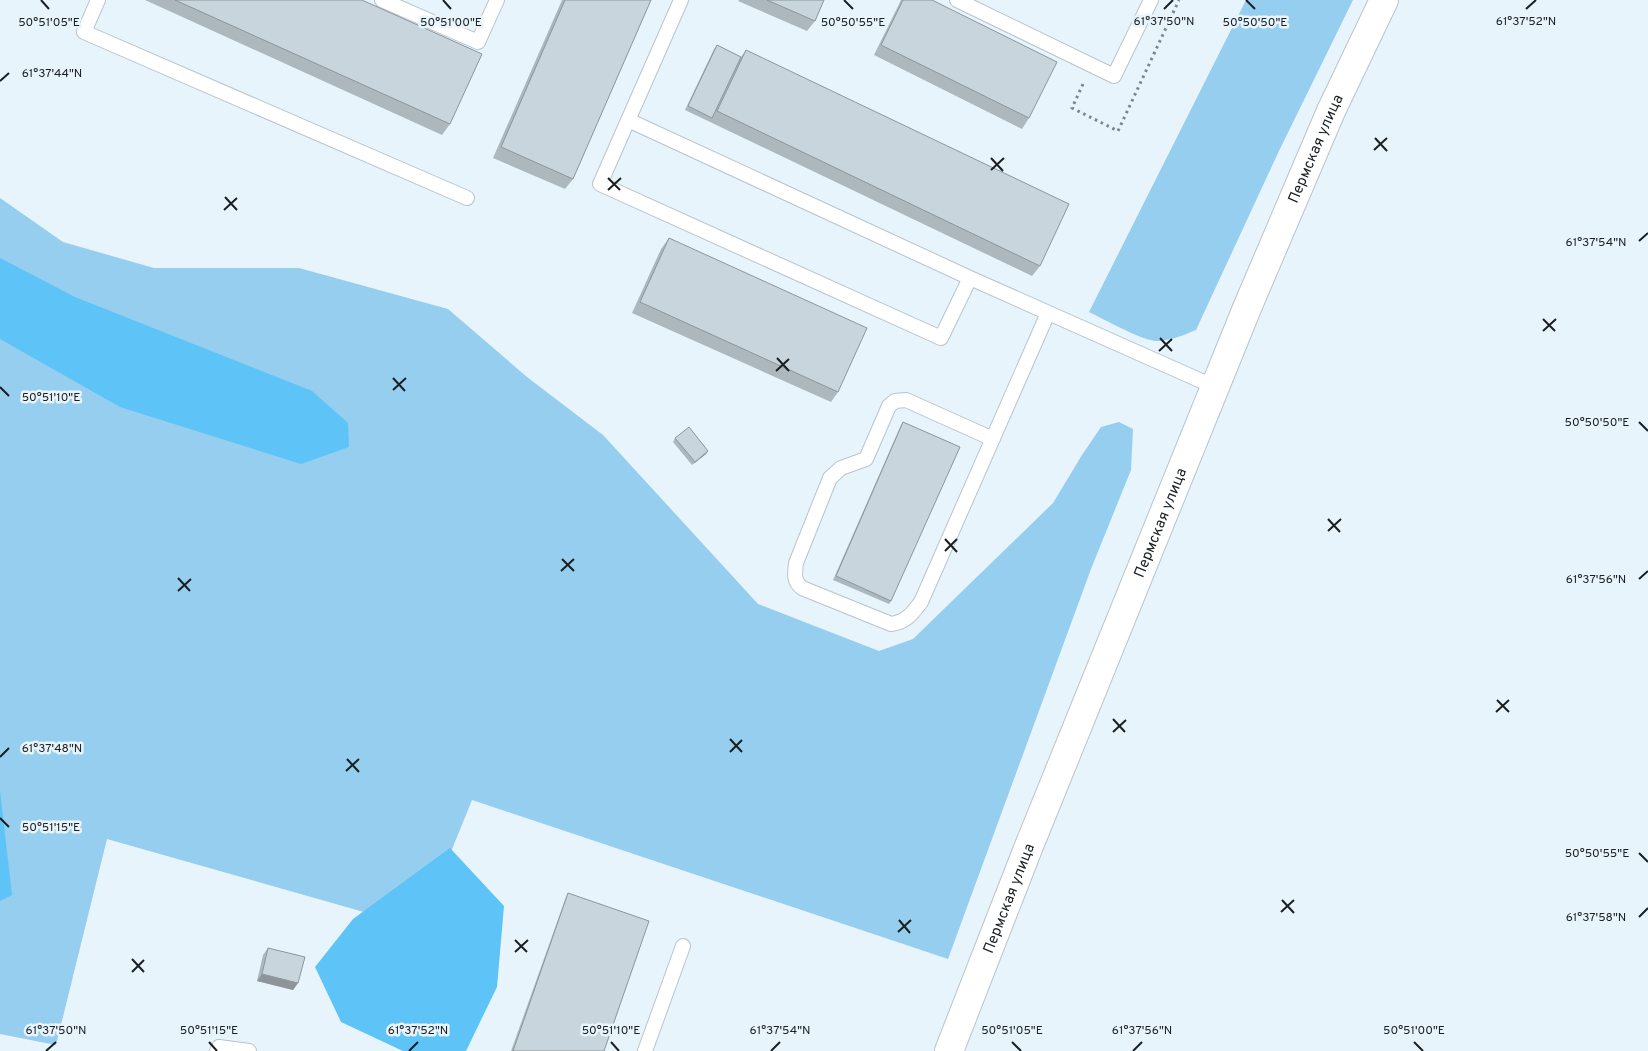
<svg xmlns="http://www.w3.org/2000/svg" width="1648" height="1051" font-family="Overpass,sans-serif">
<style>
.green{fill:#95ceee}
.forest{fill:#5ec3f6}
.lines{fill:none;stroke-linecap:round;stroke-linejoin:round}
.service-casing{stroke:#b8c4cb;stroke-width:16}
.primary-casing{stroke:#b8c4cb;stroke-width:30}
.path{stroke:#7d858a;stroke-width:3;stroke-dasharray:2.5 4;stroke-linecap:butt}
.service{stroke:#fff;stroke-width:14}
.primary{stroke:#fff;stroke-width:28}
.wall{fill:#adb7be}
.shaded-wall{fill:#8d959b}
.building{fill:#c9d5dd;stroke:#8d959b}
.ticks{fill:none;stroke:#1a1f21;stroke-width:2}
.labels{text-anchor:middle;stroke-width:5;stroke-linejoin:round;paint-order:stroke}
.street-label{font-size:15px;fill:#1a1f21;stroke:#e8f4fc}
.ticks-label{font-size:12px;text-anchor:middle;fill:#1a1f21;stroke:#e8f4fc;stroke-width:5;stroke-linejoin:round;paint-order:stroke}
</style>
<rect width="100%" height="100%" fill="#e8f4fc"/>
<path class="green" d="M1246 0H1353L1278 153 1196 330C1184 335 1172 340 1158 341 1144 342 1104 319 1089 312Z
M0 198 63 242 154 268H299L448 309 527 377 603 435 758 604 879 651 913 639 1053 503 1082 455 1101 427 1119 422 1133 429 1131 470 1091 569 948 959 472 800 420 928 107 839 56 1045 0 1034Z"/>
<path class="forest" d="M0 258 75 297 312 391 348 423 349 447 301 464 120 407 0 339Z
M0 791 12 895 0 901Z
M450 848 504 906 497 987 466 1051H403L341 1022 315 967 353 919Z"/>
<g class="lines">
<defs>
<path id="service" d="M98 0 84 32 467 198
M382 0 478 42 497 0
M681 0 600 184 941 338 970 278
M957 0 1114 76 1151 0
M628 120 970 278 1215 387
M993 439 906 400 895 401 889 406 866 459 841 468 830 478 796 563C795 573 793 581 802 588L891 624C906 622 912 614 921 602L1048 313
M217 1051 219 1047 249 1051
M645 1051 683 946"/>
<g id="primary">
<path id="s1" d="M949 1051 1027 851 1247 308 1331 111 1384 0"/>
</g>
</defs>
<use href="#service" class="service-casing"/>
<use href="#primary" class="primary-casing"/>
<path class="path" d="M1083 84 1072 108 1118 131 1179 0"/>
<use href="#service" class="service"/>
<use href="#primary" class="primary"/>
</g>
<path class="wall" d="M145 0H362L450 124 442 135Z
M562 0H651L573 179 565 189 493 158Z
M739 0H824L815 21 807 31 738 1Z
M901 0H932L1029 118 1022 129 874 55Z
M717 45 741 57 746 50 1040 266 1032 276 685 110 714 49Z
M669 238 838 392 831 402 632 313 661 249Z
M903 422 891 601 889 604 833 580 901 425Z
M675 438 708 451 706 454 692 465 673 442Z
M568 893 604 1051H511L566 897Z
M268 948 298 983 293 990 257 981 263 955Z"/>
<path class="shaded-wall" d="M708 451 706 454 692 465 695 462Z
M262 974 298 983 293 990 257 981Z"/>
<path class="building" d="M175 0H362L482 54 450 124Z
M565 0H651L573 179 501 147Z
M767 0H824L815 21Z
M903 0H932L1057 62 1029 118 881 45Z
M717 45 741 57 712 118 688 106Z
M746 50 1069 204 1040 266 717 111Z
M669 238 867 328 838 392 640 302Z
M903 422 960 447 891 601 836 576Z
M689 427 708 451 695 462 675 438Z
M568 893 649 921 604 1051H513Z
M268 948 305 957 298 983 262 974Z"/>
<path class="ticks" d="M41 0 49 9M443 0 451 9M844 0 853 9M1246 0 1255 9M1164 9 1173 0M1526 9 1536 0M0 81 9 73M1375 138 1387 151M1374 150 1387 138M991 158 1003 171M991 170 1004 158M608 178 620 190M608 190 621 178M225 197 237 210M224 210 237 198M1639 241 1648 233M1543 319 1555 331M1543 331 1556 319M1160 338 1172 351M1159 351 1172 339M777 358 789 371M776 371 789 359M393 378 405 391M0 387 9 396M393 390 406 378M1639 422 1648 431M1328 519 1340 532M1328 531 1341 519M945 539 957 552M945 551 957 539M562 559 574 571M561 571 574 559M178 578 190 591M1639 579 1648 571M178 591 191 579M1497 700 1509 712M1496 712 1509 700M1113 719 1125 732M1113 732 1126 720M730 739 742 752M730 752 742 740M0 757 9 748M347 759 359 772M346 771 359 759M0 818 9 827M1639 853 1648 862M1282 900 1294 913M1281 912 1294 900M1639 917 1648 908M899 920 910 933M898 932 911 920M515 940 527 952M515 952 528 940M132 959 144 972M132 972 144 960M209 1042 217 1051M611 1042 619 1051M1012 1042 1021 1051M1414 1042 1423 1051M46 1051 56 1042M409 1051 418 1042M771 1051 780 1042M1133 1051 1142 1042"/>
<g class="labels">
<g class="street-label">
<text dy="5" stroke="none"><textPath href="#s1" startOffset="974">Пермская улица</textPath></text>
<text dy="5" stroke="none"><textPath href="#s1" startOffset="569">Пермская улица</textPath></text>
<text dy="5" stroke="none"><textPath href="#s1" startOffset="164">Пермская улица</textPath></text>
</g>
</g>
<g class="ticks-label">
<text x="1164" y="25">61°37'50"N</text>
<text x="1526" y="25">61°37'52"N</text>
<text x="49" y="26">50°51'05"E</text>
<text x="451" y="26">50°51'00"E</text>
<text x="853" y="26">50°50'55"E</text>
<text x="1255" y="26">50°50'50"E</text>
<text x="52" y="77">61°37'44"N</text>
<text x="1596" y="246">61°37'54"N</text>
<text x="51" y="401">50°51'10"E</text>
<text x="1597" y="426">50°50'50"E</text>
<text x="1596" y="583">61°37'56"N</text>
<text x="52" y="752">61°37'48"N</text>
<text x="51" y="831">50°51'15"E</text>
<text x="1597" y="857">50°50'55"E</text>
<text x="1596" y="921">61°37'58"N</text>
<text x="209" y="1034">50°51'15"E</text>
<text x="611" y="1034">50°51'10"E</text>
<text x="1012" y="1034">50°51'05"E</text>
<text x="1414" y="1034">50°51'00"E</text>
<text x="56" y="1034">61°37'50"N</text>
<text x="418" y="1034">61°37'52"N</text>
<text x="780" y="1034">61°37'54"N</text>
<text x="1142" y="1034">61°37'56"N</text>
</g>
</svg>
